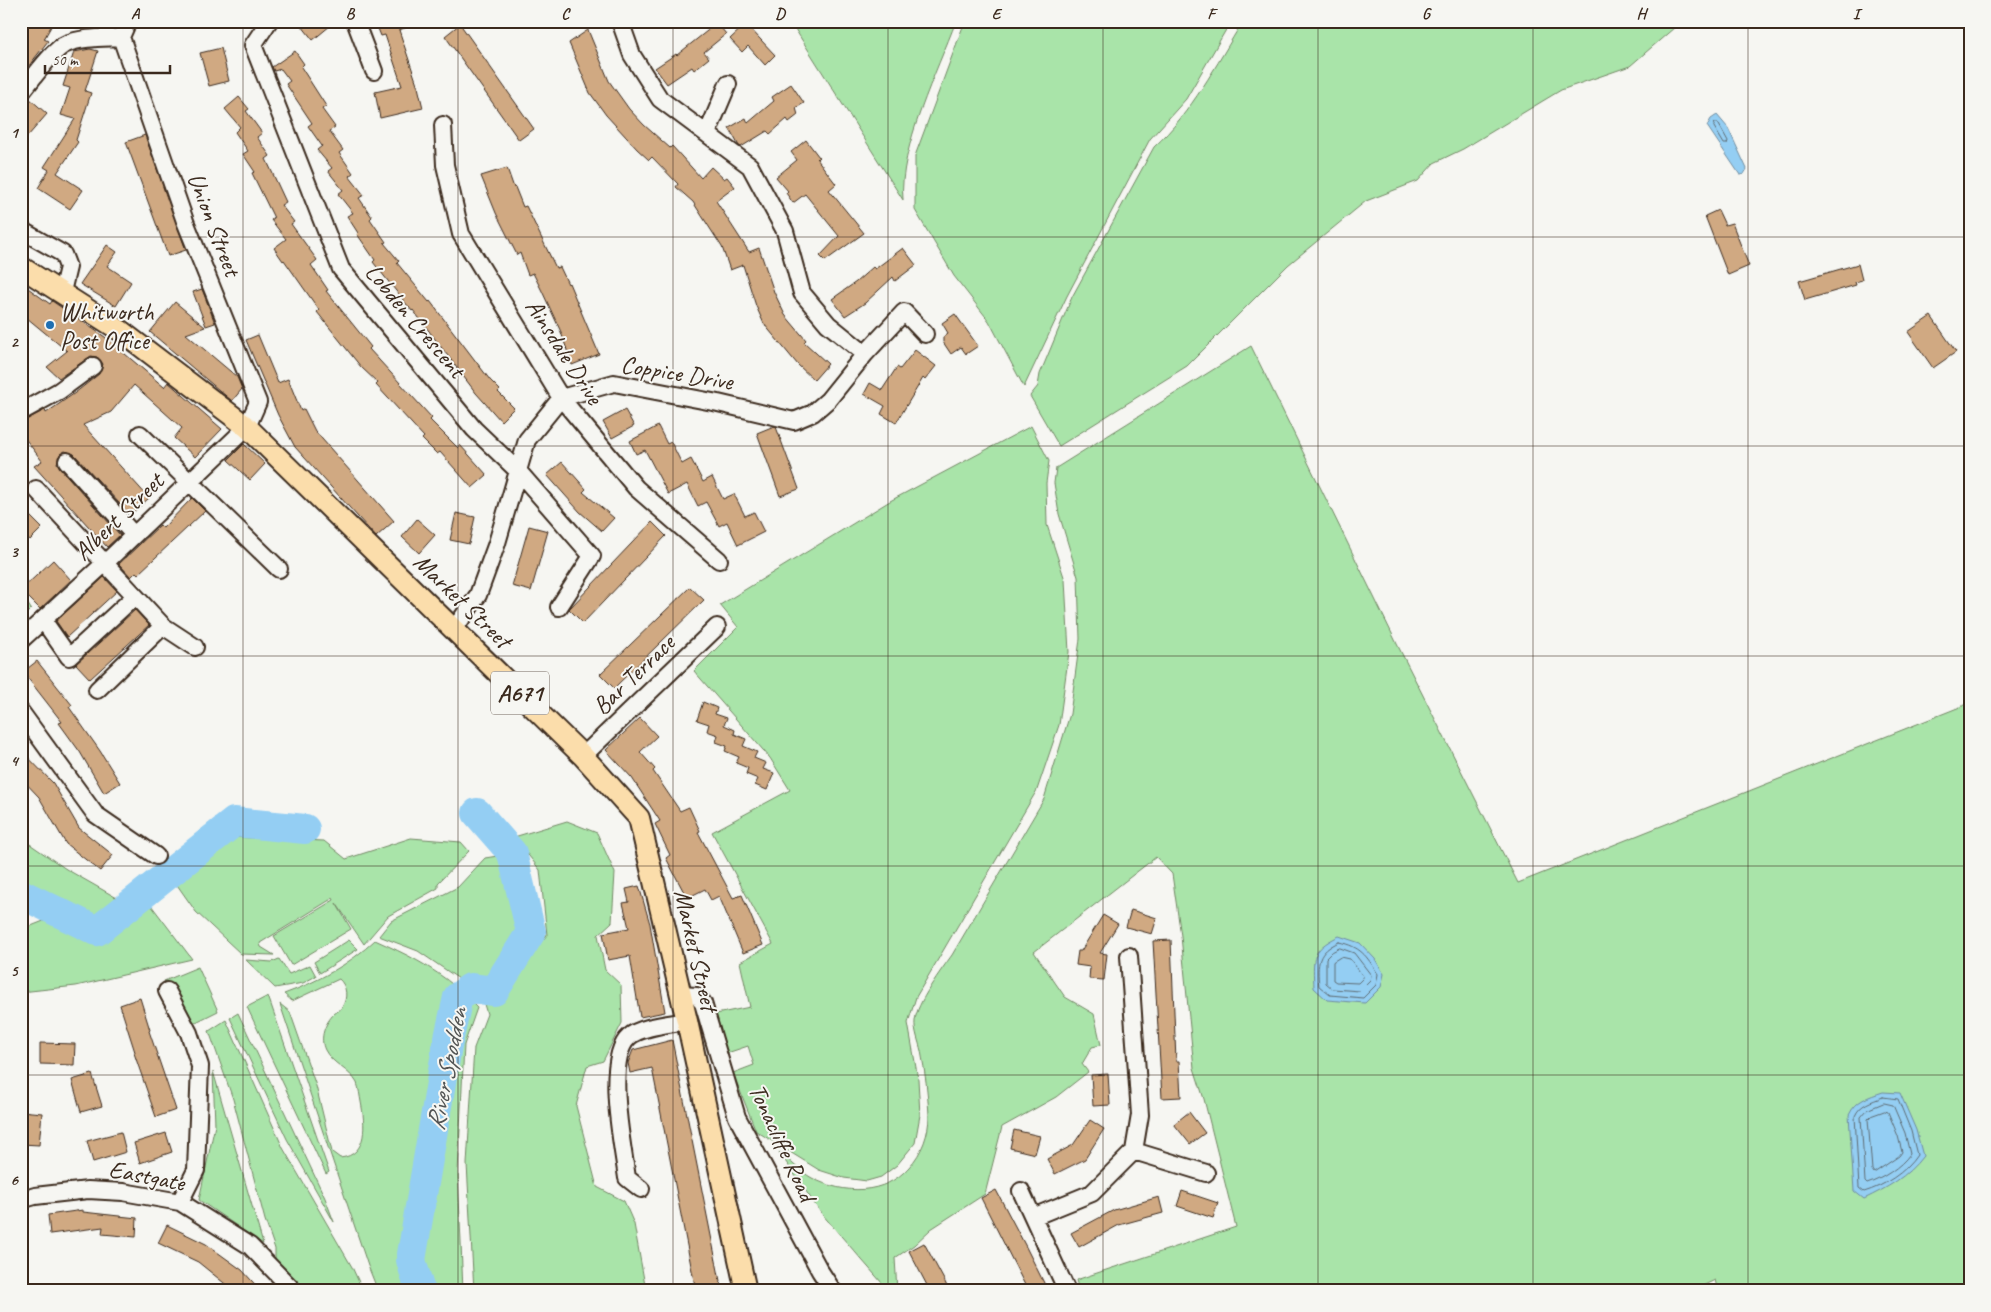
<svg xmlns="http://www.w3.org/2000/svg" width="1991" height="1312" font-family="Caveat,sans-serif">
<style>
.green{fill:#a9e4a9;stroke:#728764}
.water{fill:#94cef3;stroke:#708c9e}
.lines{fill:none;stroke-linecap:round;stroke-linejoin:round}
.shore{stroke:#5f6c73;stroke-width:1}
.river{stroke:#94cef3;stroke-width:30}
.building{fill:#d0a982;stroke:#3b2a1e}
.minor-casing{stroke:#3b2a1e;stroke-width:20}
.major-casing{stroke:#3b2a1e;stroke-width:24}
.minor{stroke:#f6f6f2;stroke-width:16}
.major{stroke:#fbddab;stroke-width:20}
.grid{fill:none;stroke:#3b2a1e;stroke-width:1;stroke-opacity:0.55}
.poi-dot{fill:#1f6fb2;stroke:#f6f6f2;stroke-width:2}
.labels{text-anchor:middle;stroke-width:4;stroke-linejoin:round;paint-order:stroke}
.shield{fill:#f6f6f2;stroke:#73675e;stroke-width:1}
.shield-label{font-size:24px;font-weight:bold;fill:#3b2a1e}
.street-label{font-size:25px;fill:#3b2a1e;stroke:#f6f6f2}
.poi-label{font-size:25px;fill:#3b2a1e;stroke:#f6f6f2;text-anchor:start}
.water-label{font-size:26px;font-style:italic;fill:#515353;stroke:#f6f6f2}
.neatline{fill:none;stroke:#3b2a1e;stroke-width:2}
.grid-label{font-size:16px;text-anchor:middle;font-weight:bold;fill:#3b2a1e}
</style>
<rect width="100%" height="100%" fill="#f6f6f2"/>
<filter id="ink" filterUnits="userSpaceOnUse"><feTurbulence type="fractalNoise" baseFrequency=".02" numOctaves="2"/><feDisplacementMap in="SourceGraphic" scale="10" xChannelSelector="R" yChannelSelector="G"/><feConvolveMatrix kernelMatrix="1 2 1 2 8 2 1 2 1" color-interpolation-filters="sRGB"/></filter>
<g filter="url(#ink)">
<path class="green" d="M790 21H956C938 69 898 150 903 200Z
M965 21H1231L1186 99 1150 139 1067 296 1024 387 989 321 954 276 915 210V156Z
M1243 21H1682L1630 66 1561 90 1463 149 1434 163 1418 181 1366 201 1288 265 1187 366 1059 446 1030 396 1038 386 1040 374 1072 297 1154 147C1192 112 1216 65 1243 21Z
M1251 346 1398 646 1518 883 1970 703V1291H1718L1715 1280 1692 1291H1079L1076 1280 1236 1227 1204 1099 1194 1068 1181 936 1172 874 1156 857 1034 952 1065 997 1094 1014 1101 1045 1092 1047 1082 1064 1088 1072 1056 1097 1002 1127 985 1194 931 1229 914 1245 895 1258 897 1291H889L821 1213 779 1152C790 1161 801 1172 812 1178 844 1195 885 1195 909 1167 922 1153 929 1134 929 1115 928 1094 925 1071 921 1051 919 1042 914 1030 915 1021 916 1004 942 969 952 955L1044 799 1070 714 1080 639 1078 577 1059 514 1054 483 1056 468Z
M1031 426 1049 461 1046 483 1047 525 1065 580 1069 652 1059 725 1037 790 916 997 908 1023 918 1079 920 1115 915 1143 897 1165 881 1177 867 1181 844 1178 819 1170 756 1131 733 1073 754 1065 748 1046 727 1053 716 1014 750 1007 740 962 773 944 712 832 790 790 770 758 694 671 738 627 720 605 890 501Z
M21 593 31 609 21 619Z
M567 821 597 833 615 873 612 922 598 935 605 970 621 985 622 1023 603 1061 587 1066 576 1106 597 1187 624 1201 634 1224 646 1291H474L467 1164 474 1048 487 1014 483 1001 498 995 547 935 540 870 514 837Z
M229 837 324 841 346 859 411 838 461 842 469 851 438 883V888L388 916 364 944 336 903 351 929 291 965 274 936 334 900 333 898 260 943 261 947 274 955 241 954 196 912 173 879Z
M21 838 66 869 117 898 138 883 140 890 94 925 21 886Z
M504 855 519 928 492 985 462 981 418 951 379 936 391 921 458 887 485 858Z
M148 901 192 959 76 986 21 992V930L51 918 95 940Z
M349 940 358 949 320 973 314 962Z
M375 940C406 954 431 966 457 988L449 998 405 1261 414 1291H378L368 1266 280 1004 290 1012 316 1086 332 1152 340 1158C369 1155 365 1123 361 1102 360 1097 359 1088 357 1083 350 1070 331 1063 325 1050 319 1038 325 1023 334 1014 336 1012 341 1010 342 1007 348 998 347 986 339 979L292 1001 284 994C317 982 350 964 375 940Z
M279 959 289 974 310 965 316 976 303 983 275 988 246 960 272 962Z
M198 967 218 1011 196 1022 191 1021 164 981Z
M268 996 329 1172 326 1174 247 1007Z
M465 996 477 1008 464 1045 458 1172 463 1291H428L418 1260 454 1034 462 999Z
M238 1013 325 1198 334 1222 287 1139 230 1018Z
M226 1020 283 1148 352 1267 363 1291H305L275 1259V1249L265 1220 233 1099 209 1031Z
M213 1071 263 1244 199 1200 215 1125Z"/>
<path class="water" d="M1717 115 1728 128 1747 169 1744 174 1740 175 1707 126 1711 119Z
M1339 936 1360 943 1375 959 1384 974 1381 987 1365 1003 1327 1000 1314 988C1313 959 1310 950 1339 936Z
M1883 1092 1900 1093 1916 1130 1923 1156C1907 1177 1887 1188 1864 1199L1854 1191 1849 1115C1856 1100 1868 1097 1883 1092Z"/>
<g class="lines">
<path class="shore" d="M1715 123H1718L1728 141 1727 144H1724L1714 127Z
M1339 942C1361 947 1366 955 1378 974L1376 985 1363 998 1330 995 1319 986C1317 963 1317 952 1339 942Z
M1340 948 1354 953 1371 975 1370 981 1360 991 1333 989 1326 983V958L1332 952Z
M1341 957 1350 959 1363 976V978L1358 983 1336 982 1333 980V962Z
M1883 1097 1898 1099 1911 1131 1917 1155C1906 1172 1884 1186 1864 1192L1859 1188 1855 1116C1860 1104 1871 1102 1883 1097Z
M1884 1103 1893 1105 1905 1133 1910 1154C1901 1167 1882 1179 1867 1184L1865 1182 1861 1117 1867 1110Z
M1885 1111 1888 1112 1898 1136 1902 1152 1899 1156 1874 1173 1872 1170 1868 1119 1871 1116Z"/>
<path class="river" d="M21 894 97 931 234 822 305 829
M420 1291 411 1260 447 1047 458 997 470 988 494 991 531 932 512 853 477 813"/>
</g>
<path class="building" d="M25 21H54L44 39 48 41 21 76V27Z
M298 21H336L313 40Z
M375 21H418L419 23 399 30 418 87 423 108 380 118 375 92 402 86 385 35 381 36Z
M717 23 726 34 704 52 709 58 694 70 692 67 667 84 655 68 676 54 677 55Z
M460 24 534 129 519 140 445 36Z
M746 24 775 55 765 65 748 46 742 52 730 39Z
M588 30 609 81 629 109 644 125 670 148 672 146 701 178 711 167 724 179 727 177 735 187 716 201 749 252 759 248 774 292 785 315 806 340 804 342 828 364 814 380 798 365 764 324 756 306 743 265 730 270 722 247 693 202 676 187 678 184 652 157 649 160 637 149 606 115 590 93 569 43Z
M221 48 229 81 209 86 200 53Z
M90 49 98 51 85 91 91 93 76 140 78 142 57 173 83 190 70 209 38 188 49 170 44 167 75 119 61 115 70 88 63 86 74 52Z
M295 51 304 64 301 67 326 106 322 109 335 127 329 131 343 150 339 153 353 173 349 176 364 195 359 198 372 217 370 219 386 242 384 243 399 261 397 263 429 302 430 301 490 380 500 390 498 392 514 408 501 421 476 393 413 310 412 311 388 281 373 262 375 260 357 234 358 233 347 216 353 213 338 194 343 190 328 171 332 168 317 150 322 146 308 126 312 123 286 84 290 81 281 69 274 71 272 67Z
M791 84 804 103 796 108 798 115 789 122 787 119 770 134 767 131 741 147 739 146 729 128 746 118 748 123 774 101 772 97Z
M239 97 249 109 246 111 262 133 257 137 270 156 266 159 286 202 281 205 294 222 291 224 317 260 311 265 328 290 326 291 371 347 369 349 432 418 430 420 458 448 460 445 487 475 472 488 440 452 437 454 422 439 424 437 376 385 378 383 361 367 317 312 319 310 284 260 283 261 274 248 286 239 271 220 274 218 252 173 255 172 243 154 248 151 235 132 240 127 225 109Z
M29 98 47 114 21 144V103Z
M145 135 186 250 168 256 126 142Z
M806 140 819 157 817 159 836 184 829 190 864 233 825 261 820 256 839 236 805 194 793 203 786 193 788 191 776 177 797 160 791 152Z
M507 168 514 188 515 187 523 207 526 206 556 268 560 267 568 284 569 283 599 354 572 365 561 332 542 291 533 273 528 275 520 253 517 255 496 213 481 176Z
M1718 210 1725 225 1732 223 1749 266 1728 275 1705 216Z
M107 245 117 252 107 266 131 282 116 306 80 284Z
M903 248 916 265 895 281 893 277 865 303 845 316 832 299 856 282 873 267 875 269Z
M1858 264 1862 280 1855 282 1856 285 1805 300 1799 281Z
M21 283 50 304 52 301 105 337 164 387 168 382 222 429 195 457 174 438 182 428 134 385 111 412 83 425 149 498 130 515 74 454 65 451 60 454 57 463 60 468 120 535 107 547 34 466 42 461 21 433V422L45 410 46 413 75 393 99 374 103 364 97 357 91 356 59 378 47 367 67 351 21 313Z
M202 289 215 323 206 326 193 292Z
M175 302 205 327 186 334 237 377 242 389 232 401 150 332Z
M955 314 978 346 966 354 961 347 951 354 943 342V337L948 333 942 323Z
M1931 316 1956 352 1933 368 1908 332Z
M258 335 278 383 288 379 301 411 304 409 315 431 394 521 376 537 295 447 278 415 246 340Z
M915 350 936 366 925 380 923 378 896 423 881 414 885 406 864 394 870 383 882 390 897 367 900 369Z
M625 410 634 426 612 438 603 422Z
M658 426 667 444 671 442 682 464 691 459 703 482 712 477 723 499 734 494 745 516 754 512 764 532 738 545 727 522 719 526 706 502 698 506 687 484 668 494 645 450 636 454 630 441Z
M774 426 776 427 799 489 780 496 757 433Z
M244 444 265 464 250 480 228 460Z
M562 462 586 489 583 492 614 518 602 531 580 512 547 475Z
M192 498 205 511 138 574 136 572 131 577 119 564 160 525 163 528Z
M21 507 42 528 30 540 21 531Z
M456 513 475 517 469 544 450 540Z
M417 519 435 535 419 553 402 537Z
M652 522 666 536 583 623 569 609 570 608Z
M529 526 548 531 531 591 512 586Z
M53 560 71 580 40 609 21 590Z
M104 577 117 591 67 637 56 621Z
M690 587 704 600 614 688 600 674Z
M135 610 149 625 90 679 76 664Z
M37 661 72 705 69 707 100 751 120 783 104 793 80 752 59 723 62 722 23 672Z
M703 702 717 708 715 714 727 718 724 725 735 730 734 734 746 739 743 746 757 752 754 758 766 763 763 769 774 773 767 790 755 785 758 779 746 774 748 768 736 763 739 757 725 751 727 746 716 742 718 735 707 731 709 724 697 720Z
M640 718 657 736 640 752 655 769 653 771 680 811 689 807 700 831 698 832 733 898 742 895 763 945 743 953 719 896 711 900 705 889 687 898 666 858 670 855 655 824 660 821 632 778 606 750Z
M21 750 53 783 79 828 113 855 100 871 66 844 39 797 21 778Z
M639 886 650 924 665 1012 640 1017 630 956 608 960 603 933 629 928 623 903 629 902 626 889Z
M1131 910 1157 918 1152 934 1126 927Z
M1103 915 1118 924 1100 953 1107 954 1104 980 1089 979 1090 967 1076 965 1078 951H1081Z
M1171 940 1176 1061H1179L1181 1097 1162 1098 1153 941Z
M140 998 150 1030 149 1031 176 1110 156 1117 134 1053 135 1052 120 1005Z
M672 1040 722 1291H696L652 1068 630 1073 628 1063 633 1050Z
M40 1043 75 1044 74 1065 40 1064Z
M92 1074 102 1106 81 1112 72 1080Z
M1108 1074 1110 1105 1093 1106 1091 1075Z
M21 1111 42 1113 39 1145 21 1144Z
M1189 1112 1205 1133 1190 1144 1174 1124Z
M1090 1120 1104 1129 1085 1159 1055 1174 1047 1159 1073 1145Z
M1014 1130 1040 1136 1035 1154 1010 1148Z
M121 1132 126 1152 93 1162 87 1141Z
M166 1133 172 1152 140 1163 134 1143Z
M996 1190 1025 1245 1048 1291H1028L981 1198Z
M1182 1191 1218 1203 1213 1218 1177 1206Z
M1159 1197 1163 1213 1119 1225 1079 1247 1071 1233 1114 1210Z
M83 1210V1212L137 1218 136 1237 102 1234 103 1227 50 1234 48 1215Z
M167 1225 206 1244 242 1270 261 1291H234L198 1262 158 1243Z
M924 1243 944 1280 949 1291H930L909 1251Z"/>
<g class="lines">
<defs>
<path id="minor" d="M269 21 253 45 341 269 474 429 519 472 592 556 559 607
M355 21 374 71
M620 21 632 55 660 99 750 166 785 231 802 293 828 324 865 354
M121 37 128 21
M21 93C31 81 53 49 66 44 83 37 103 38 121 37
M443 125 445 165 461 234 561 398 636 488 719 560
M707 134 728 84
M21 230 63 254 68 267 62 292
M21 412 59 391 93 366
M140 434 279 569
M67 461 134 535
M36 489 163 626 195 647
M43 620 69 657 135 596
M455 628 478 595 497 543 527 440 561 398 614 383 718 403 794 421 813 413 828 400 865 354 904 312 925 334
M21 640 104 564 247 427 258 402 185 221 121 37
M97 690 163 626
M21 712 95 814 156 856
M583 756 717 627
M167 991 189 1033 200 1066 196 1170 180 1202
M680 995 697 996 703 1003 737 1117 820 1271 833 1291
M1134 1151 1206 1173
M641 1189 627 1178C623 1147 604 1059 629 1037 641 1026 671 1024 687 1021
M1021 1191 1067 1291
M21 1200 35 1196 88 1190 123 1192 180 1202 250 1246 294 1291
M1033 1217 1092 1193 1134 1151 1140 1115 1129 956"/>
<path id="major" d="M21 267 121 331 247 427 583 756 639 818 687 1021 746 1291"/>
</defs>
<use href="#minor" class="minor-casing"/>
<use href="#major" class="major-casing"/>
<use href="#minor" class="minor"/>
<use href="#major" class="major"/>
</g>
</g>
<path class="grid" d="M243 21V1291M458 21V1291M673 21V1291M888 21V1291M1103 21V1291M1318 21V1291M1533 21V1291M1748 21V1291M21 237H1970M21 446H1970M21 656H1970M21 866H1970M21 1075H1970"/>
<circle class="poi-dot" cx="50" cy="325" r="5"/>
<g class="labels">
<rect class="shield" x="491" y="671.5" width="58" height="43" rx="4"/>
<g class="shield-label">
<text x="520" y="701">A671</text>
</g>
<g class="street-label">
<text transform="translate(215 224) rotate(69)" y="9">Union Street</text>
<text transform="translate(416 320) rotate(50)" y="9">Lobden Crescent</text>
<text transform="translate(565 351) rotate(57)" y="9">Ainsdale Drive</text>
<text transform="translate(677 372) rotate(9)" y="9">Coppice Drive</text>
<text transform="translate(118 516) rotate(-44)" y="9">Albert Street</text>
<text transform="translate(463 600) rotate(44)" y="9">Market Street</text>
<text transform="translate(633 674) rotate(-44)" y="9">Bar Terrace</text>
<text transform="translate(697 950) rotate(77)" y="9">Market Street</text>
<text transform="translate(783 1142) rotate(65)" y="9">Tonacliffe Road</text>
<text transform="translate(147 1175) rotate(11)" y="9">Eastgate</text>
</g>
<g class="poi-label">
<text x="60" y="320">Whitworth<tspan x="60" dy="29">Post Office</tspan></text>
</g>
<g class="water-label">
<text transform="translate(446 1069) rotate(-79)" y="9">River Spodden</text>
</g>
</g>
<rect width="1991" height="1312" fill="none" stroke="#f6f6f2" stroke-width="55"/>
<path d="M45 65v8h125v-8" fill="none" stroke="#3b2a1e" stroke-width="2.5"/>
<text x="52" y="65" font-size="15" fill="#3b2a1e" stroke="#f6f6f2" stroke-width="4" paint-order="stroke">50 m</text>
<rect x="28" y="28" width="1936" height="1256" class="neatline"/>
<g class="grid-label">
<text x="135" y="19">A</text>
<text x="350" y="19">B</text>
<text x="565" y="19">C</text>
<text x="780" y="19">D</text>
<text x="996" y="19">E</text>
<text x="1211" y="19">F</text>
<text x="1426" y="19">G</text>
<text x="1641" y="19">H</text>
<text x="1856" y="19">I</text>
<text x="14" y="138">1</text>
<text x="14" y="347">2</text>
<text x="14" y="557">3</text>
<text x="14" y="766">4</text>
<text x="14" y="976">5</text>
<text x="14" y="1185">6</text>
</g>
</svg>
